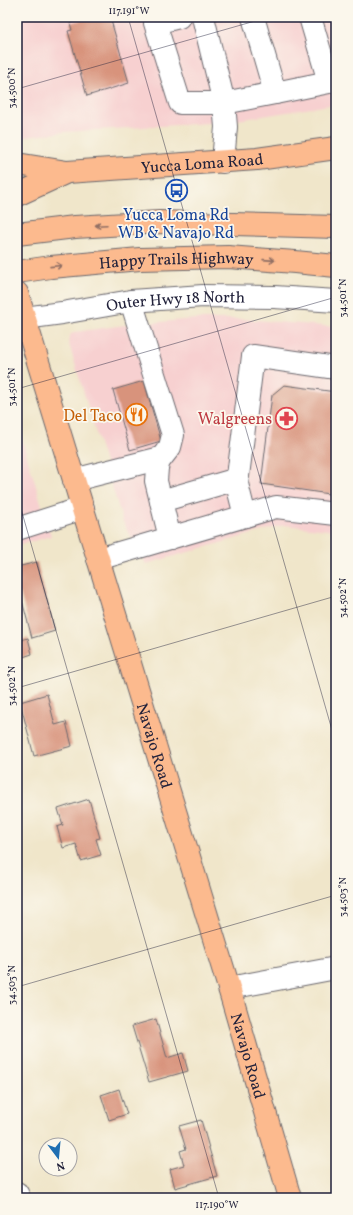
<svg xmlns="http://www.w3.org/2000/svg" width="353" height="1215" font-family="Vollkorn,serif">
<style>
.built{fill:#f7d0d0}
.building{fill:#d8937b}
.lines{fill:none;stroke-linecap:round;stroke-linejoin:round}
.minor-casing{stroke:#6a676d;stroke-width:24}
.major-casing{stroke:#6a676d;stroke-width:24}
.minor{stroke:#fff;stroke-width:22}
.major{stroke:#fcba8e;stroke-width:22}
.oneway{stroke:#8f6e64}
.ticks{fill:none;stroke:#22223b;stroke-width:1;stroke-opacity:0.45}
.labels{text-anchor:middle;stroke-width:3.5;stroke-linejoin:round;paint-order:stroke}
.street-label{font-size:16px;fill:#22223b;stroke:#fbf7ec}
.transit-label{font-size:16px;fill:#164399;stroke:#fbf7ec}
.food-label{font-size:16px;fill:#c56008;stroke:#fbf7ec;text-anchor:end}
.health-label{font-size:16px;fill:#be3a42;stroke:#fbf7ec;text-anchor:end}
.neatline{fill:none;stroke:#22223b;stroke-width:1.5}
.ticks-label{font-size:10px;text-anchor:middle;fill:#22223b}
</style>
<rect width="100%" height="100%" fill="#fbf7ec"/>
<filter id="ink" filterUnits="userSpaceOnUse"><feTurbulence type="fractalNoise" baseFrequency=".025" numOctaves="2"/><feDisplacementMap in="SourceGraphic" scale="8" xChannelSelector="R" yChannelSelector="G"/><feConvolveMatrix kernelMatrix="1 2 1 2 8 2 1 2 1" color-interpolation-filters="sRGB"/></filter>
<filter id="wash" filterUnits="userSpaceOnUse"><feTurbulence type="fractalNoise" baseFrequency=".012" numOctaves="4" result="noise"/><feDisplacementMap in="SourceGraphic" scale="16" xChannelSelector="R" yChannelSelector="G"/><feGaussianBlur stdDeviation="0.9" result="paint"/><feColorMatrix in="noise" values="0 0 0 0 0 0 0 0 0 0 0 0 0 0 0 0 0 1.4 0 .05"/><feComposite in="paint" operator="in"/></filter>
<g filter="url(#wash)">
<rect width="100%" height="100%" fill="#f0e6ca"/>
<path class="built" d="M17 17H336V104L226 122 64 132 20 138 17 137Z
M196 319H244L336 327V531L284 525 146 564 123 522 68 341 70 335 75 332 125 325Z
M17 423 51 536 17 546Z"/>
<g id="blocks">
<path class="building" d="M92 17H110L129 83 87 96 68 31 72 30 70 23Z
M144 381 161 441 130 450 113 390Z
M284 385 336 392V495L261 484 272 395Z
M37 562 55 631 32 638 20 593 17 594V567Z
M28 638 32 654 17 659V641Z
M47 694 55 725 66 722 72 746 34 756 20 702Z
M89 799 100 838 96 839 101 855 81 861 76 844 63 848 57 827 63 825 58 809Z
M156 1019 167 1058 183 1053 188 1071 149 1082 132 1026Z
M119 1089 127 1114 109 1120 101 1095Z
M201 1120 217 1176 175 1188 170 1169 184 1165 180 1151 186 1149 179 1126Z"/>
</g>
</g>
<g filter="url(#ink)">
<use href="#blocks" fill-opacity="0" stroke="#6a676d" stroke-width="1"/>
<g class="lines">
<defs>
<g id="minor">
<path d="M179 17 155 23 180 103H224L275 93"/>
<path d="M203 17 224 103 226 127 223 162"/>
<path d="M253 17 275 93 329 82 310 17"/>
<path d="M131 301 173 435 170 447 159 461 157 468 156 481 170 538"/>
<path id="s1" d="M17 319 62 313 131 301 203 296 274 297 336 301"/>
<path d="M74 480 161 458"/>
<path d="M161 501 237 479"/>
<path d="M245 516 237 484 253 356 336 368"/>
<path d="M17 529 83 508"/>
<path d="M98 559 276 507 336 514"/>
<path d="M229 988 336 968"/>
<path d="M17 1193 19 1198"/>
</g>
<g id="major">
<path id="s2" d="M17 164 67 172 257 159 336 148"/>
<path d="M17 195 67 172"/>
<path d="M17 234 75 227 160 222 336 227"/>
<path id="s3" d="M17 272 51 267 140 259 228 257 295 262 336 266"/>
<path id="s4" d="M17 293 229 988 290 1198"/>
</g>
</defs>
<use href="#minor" class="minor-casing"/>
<use href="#major" class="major-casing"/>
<use href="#minor" class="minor"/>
<use href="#major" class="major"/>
</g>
<defs><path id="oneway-shaft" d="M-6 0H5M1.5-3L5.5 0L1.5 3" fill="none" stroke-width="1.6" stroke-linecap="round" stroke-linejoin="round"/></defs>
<g class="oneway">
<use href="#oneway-shaft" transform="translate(101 225) rotate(177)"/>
<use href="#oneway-shaft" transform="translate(269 260) rotate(4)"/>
<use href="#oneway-shaft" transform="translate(56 266) rotate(-6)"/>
</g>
</g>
<path class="ticks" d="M128 17 336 744M17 89 269 17M17 389 336 297M17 495 219 1198M17 688 336 596M17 987 336 895M324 1198 336 1194"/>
<defs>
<symbol id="bus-ring" viewBox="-11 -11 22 22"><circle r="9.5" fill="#fbf7ec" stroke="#1a4fb4" stroke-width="1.5"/><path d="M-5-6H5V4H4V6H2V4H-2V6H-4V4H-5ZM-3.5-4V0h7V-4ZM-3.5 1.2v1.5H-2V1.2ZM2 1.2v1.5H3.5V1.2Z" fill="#1a4fb4"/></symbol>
<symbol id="restaurant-ring" viewBox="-11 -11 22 22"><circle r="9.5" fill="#fbf7ec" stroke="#e8710a" stroke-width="1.5"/><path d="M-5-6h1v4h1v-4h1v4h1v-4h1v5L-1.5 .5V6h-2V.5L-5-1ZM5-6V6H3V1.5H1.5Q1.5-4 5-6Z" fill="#e8710a"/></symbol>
<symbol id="pharmacy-ring" viewBox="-11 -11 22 22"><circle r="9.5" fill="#fbf7ec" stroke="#e0444e" stroke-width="1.5"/><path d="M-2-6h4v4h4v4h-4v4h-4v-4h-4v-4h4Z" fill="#e0444e"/></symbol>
</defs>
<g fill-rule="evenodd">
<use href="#bus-ring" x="164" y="178" width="25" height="25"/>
<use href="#restaurant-ring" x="124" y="402" width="25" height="25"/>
<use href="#pharmacy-ring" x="274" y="406" width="25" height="25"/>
</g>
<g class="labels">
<g class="street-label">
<text dy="6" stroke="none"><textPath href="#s2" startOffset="186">Yucca Loma Road</textPath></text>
<text dy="6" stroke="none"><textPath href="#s3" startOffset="160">Happy Trails Highway</textPath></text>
<text dy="6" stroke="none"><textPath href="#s1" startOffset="160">Outer Hwy 18 North</textPath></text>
<text dy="6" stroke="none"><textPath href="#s4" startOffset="473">Navajo Road</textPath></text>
<text dy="6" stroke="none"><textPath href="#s4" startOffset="797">Navajo Road</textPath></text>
</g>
<g class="transit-label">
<text x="176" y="220">Yucca Loma Rd<tspan x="176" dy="18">WB &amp; Navajo Rd</tspan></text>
</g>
<g class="food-label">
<text x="122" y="421">Del Taco</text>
</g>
<g class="health-label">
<text x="272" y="424">Walgreens</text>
</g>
</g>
<rect width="353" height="1215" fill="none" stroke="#fbf7ec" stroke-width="44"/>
<g transform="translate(58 1157) rotate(164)"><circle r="19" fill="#fbf7ec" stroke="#a4a2a5"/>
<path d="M0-3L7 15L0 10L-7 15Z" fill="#1f6fb2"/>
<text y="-6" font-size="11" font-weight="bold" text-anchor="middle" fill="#22223b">N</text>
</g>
<rect x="22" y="22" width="309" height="1171" class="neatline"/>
<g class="ticks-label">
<text x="129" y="14">117.191°W</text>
<text transform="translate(11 88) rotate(-90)" y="4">34.500°N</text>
<text transform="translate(342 298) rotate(-90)" y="4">34.501°N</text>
<text transform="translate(11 387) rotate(-90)" y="4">34.501°N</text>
<text transform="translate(342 598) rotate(-90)" y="4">34.502°N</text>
<text transform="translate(11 686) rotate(-90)" y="4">34.502°N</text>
<text transform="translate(342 897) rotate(-90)" y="4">34.503°N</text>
<text transform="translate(11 985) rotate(-90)" y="4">34.503°N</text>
<text x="217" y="1208">117.190°W</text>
</g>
</svg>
